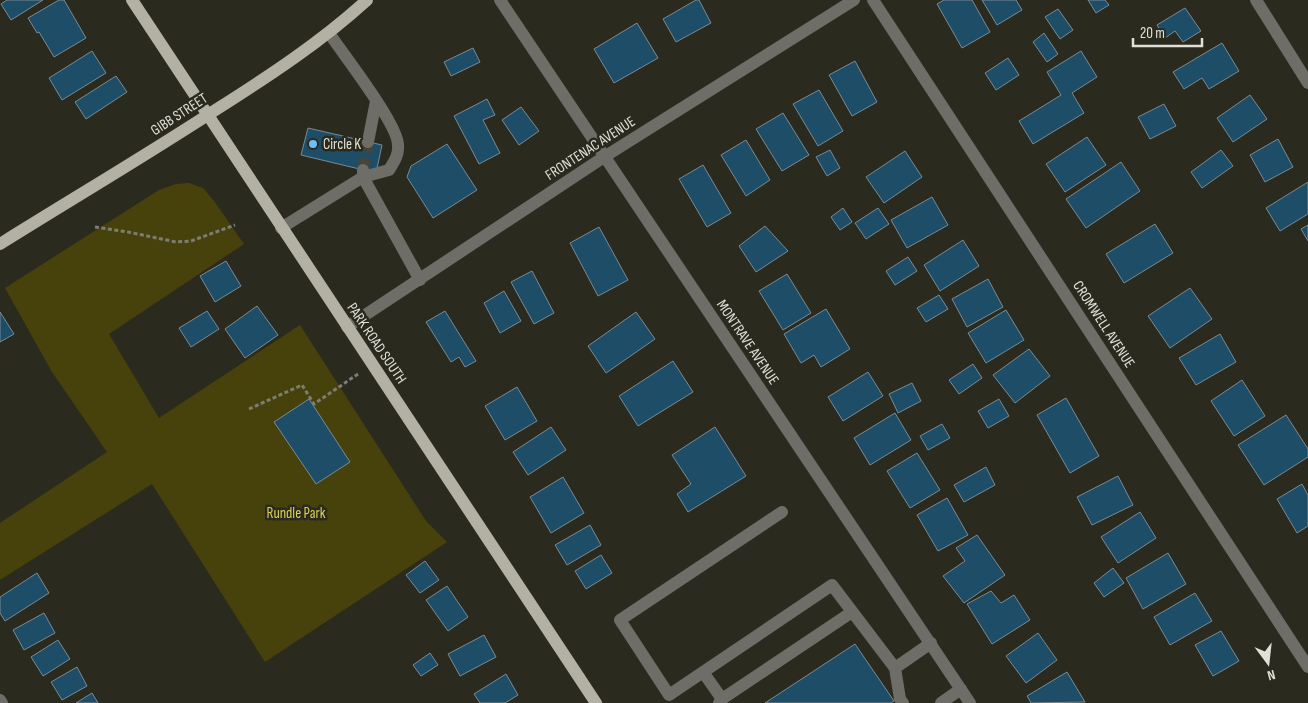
<svg xmlns="http://www.w3.org/2000/svg" width="1308" height="703" font-family="'Sofia Sans Condensed',sans-serif">
<style>
.green{fill:#47420c}
.building{fill:#1e4d67;stroke:#7b8a93}
.lines{fill:none;stroke-linecap:round;stroke-linejoin:round}
.minor-tunnel{stroke:#46453a;stroke-width:12;stroke-dasharray:12 6;stroke-linecap:butt}
.path{stroke:#7e7d73;stroke-width:3;stroke-dasharray:4 2.5;stroke-linecap:butt}
.minor{stroke:#6e6d67;stroke-width:12}
.major{stroke:#b2b1a4;stroke-width:12}
.poi-dot{fill:#6dc2f3;stroke:#2b2a1e;stroke-width:2}
.labels{text-anchor:middle;stroke-width:5;stroke-linejoin:round;paint-order:stroke}
.street-label{font-size:15px;fill:#e1e0d8;stroke:#2b2a1e}
.poi-label{font-size:15px;fill:#e1e0d8;stroke:#2b2a1e;text-anchor:start}
.park-label{font-size:15px;fill:#dbd057;stroke:#2b2a1e}
</style>
<rect width="100%" height="100%" fill="#2b2a1e"/>
<path class="green" d="M189 183 203 188 214 201 244 244 109 334 159 418 300 325 426 521 447 542 265 662 152 484 0 580V523L107 452 52 372 5 288 159 190 176 184Z"/>
<path class="building" d="M7 0H43L11 20 1 4Z
M59 0H64L86 38 54 57 39 32 37 33 28 18Z
M696 0H699L711 23 676 42 663 19Z
M944 0H972L990 32 962 48 937 4Z
M982 0H1016L1022 10 997 25Z
M1088 0H1105L1109 5 1096 13Z
M1185 8 1201 31 1183 42 1175 31 1165 38 1157 25Z
M1058 9 1073 30 1060 39 1045 17Z
M637 23 658 58 614 83 594 49Z
M1044 33 1058 54 1047 62 1033 42Z
M1222 43 1239 71 1209 89 1202 78 1184 89 1173 72Z
M473 48 480 62 451 76 444 62Z
M92 51 106 73 62 100 49 78Z
M1081 51 1097 77 1072 93 1084 113 1033 144 1019 121 1061 95 1047 72Z
M1008 58 1019 75 996 90 985 73Z
M855 61 877 102 852 116 829 75Z
M116 76 127 92 86 119 75 102Z
M819 90 843 131 818 146 793 104Z
M1250 95 1267 119 1233 142 1217 118Z
M487 99 495 115 483 120 500 153 479 164 454 116Z
M1164 104 1176 126 1150 139 1138 117Z
M521 107 539 131 519 145 502 120Z
M783 113 809 155 782 171 756 129Z
M308 128 382 145 376 173 301 155Z
M1087 137 1106 165 1065 192 1046 164Z
M1278 139 1293 167 1265 182 1250 155Z
M746 140 770 180 746 196 721 155Z
M447 144 477 190 433 218 407 177 411 166Z
M830 150 840 168 827 176 816 157Z
M1221 150 1233 166 1202 188 1191 172Z
M905 151 922 177 884 203 866 177Z
M1121 162 1140 191 1086 228 1066 199Z
M703 165 731 213 707 227 679 179Z
M1308 182V214L1280 231 1266 208Z
M932 197 948 225 907 248 891 220Z
M843 208 852 222 840 230 831 217Z
M878 208 889 224 866 239 855 223Z
M1155 224 1173 253 1124 283 1106 254Z
M1308 225V241L1301 229Z
M765 226 788 251 756 272 739 246Z
M599 227 628 280 598 296 570 243Z
M963 240 979 266 940 291 924 265Z
M908 257 917 271 895 285 886 271Z
M226 261 241 286 215 302 200 276Z
M532 271 554 313 534 324 511 282Z
M787 274 811 313 783 330 759 291Z
M988 279 1003 307 967 327 952 299Z
M1190 288 1212 319 1170 348 1148 316Z
M504 291 521 321 500 333 484 303Z
M939 295 948 309 926 322 917 308Z
M257 306 278 335 245 358 225 329Z
M826 309 850 349 821 367 814 355 801 363 784 334Z
M1006 310 1024 340 986 363 968 333Z
M207 311 219 329 191 347 179 328Z
M445 311 476 361 465 367 459 357 451 362 426 322Z
M0 312 14 334 0 342Z
M636 312 655 339 606 373 588 346Z
M1220 334 1236 362 1196 385 1179 358Z
M1029 349 1050 376 1015 403 993 375Z
M673 361 693 392 638 426 619 396Z
M973 364 982 378 959 394 949 380Z
M868 372 883 396 843 421 828 397Z
M1242 380 1265 416 1234 436 1211 401Z
M912 383 921 401 898 413 889 394Z
M517 387 537 421 505 440 485 406Z
M1066 398 1099 456 1070 473 1037 415Z
M309 399 350 462 316 484 274 422Z
M999 399 1009 416 988 428 978 411Z
M895 413 911 440 870 465 854 438Z
M1286 415 1308 449V457L1264 485 1238 445Z
M942 424 950 438 928 450 920 436Z
M551 427 566 450 528 475 513 452Z
M715 427 746 476 688 512 677 494 691 484 672 455Z
M917 453 940 490 910 508 887 471Z
M986 467 995 485 964 502 954 485Z
M1118 476 1133 505 1092 525 1077 497Z
M563 477 584 513 551 533 530 497Z
M1302 484 1308 495V526L1297 533 1277 499Z
M947 498 968 535 938 551 917 515Z
M1140 512 1156 538 1118 563 1101 537Z
M590 525 601 545 567 565 555 545Z
M977 535 1005 575 964 603 943 576 965 561 956 548Z
M1168 553 1186 584 1143 609 1126 578Z
M601 555 612 573 586 589 575 571Z
M425 561 439 580 420 593 406 575Z
M1113 568 1124 583 1104 597 1094 583Z
M37 573 49 593 5 621 0 613V597Z
M447 586 468 617 448 631 426 600Z
M991 591 1001 603 1014 595 1030 620 992 644 967 604Z
M1195 593 1212 621 1170 645 1154 617Z
M44 613 55 633 24 650 13 630Z
M1221 631 1239 661 1213 676 1195 645Z
M1038 633 1057 660 1026 683 1006 656Z
M484 635 496 657 460 676 448 654Z
M58 640 70 659 43 676 31 657Z
M855 644 894 701 891 703H765Z
M430 653 438 665 421 676 413 665Z
M77 667 87 686 62 700 51 682Z
M1067 672 1085 702 1031 703 1027 696Z
M506 674 518 695 505 703H480L474 694Z
M92 693 98 703H76Z"/>
<g class="lines">
<path class="minor-tunnel" d="M363 170 368 142"/>
<path class="path" d="M95 227 128 232 176 242 191 241 235 225
M249 409 302 385 314 404 358 374"/>
<path class="minor" d="M500 0 970 703
M873 0 1308 667
M1256 0 1308 83
M329 33C343 54 398 124 398 145 399 155 394 162 389 170L363 177V170
M368 142 376 101
M281 228 363 177 420 280
M347 327 604 157 854 0
M782 512 620 620 669 695 832 585 895 668 931 643
M895 668 900 699 903 703
M703 672 722 699
M0 700 2 703
M719 703 722 699 852 612
M941 703 961 689"/>
<path class="major" d="M132 0 596 703
M0 244C72 199 145 156 217 109 269 76 321 42 367 0"/>
</g>
<circle class="poi-dot" cx="313" cy="144" r="5"/>
<g class="labels">
<g class="street-label">
<text transform="translate(179 114) rotate(-33)" y="5">GIBB STREET</text>
<text transform="translate(590 148) rotate(-33)" y="5">FRONTENAC AVENUE</text>
<text transform="translate(1104 324) rotate(57)" y="5">CROMWELL AVENUE</text>
<text transform="translate(748 342) rotate(56)" y="5">MONTRAVE AVENUE</text>
<text transform="translate(377 343) rotate(56)" y="5">PARK ROAD SOUTH</text>
</g>
<g class="poi-label">
<text x="323" y="149">Circle K</text>
</g>
<g class="park-label">
<text x="296" y="518">Rundle Park</text>
</g>
</g>
<g transform="translate(1268 663) rotate(165)" stroke="#2b2a1e" stroke-width="4" paint-order="stroke">
<path d="M0-4L9 19L0 12L-9 19Z" fill="#e1e0d8"/>
<text y="-8" font-size="14" font-weight="bold" text-anchor="middle" fill="#e1e0d8">N</text>
</g>
<path d="M1133 38v8h69v-8" fill="none" stroke="#e1e0d8" stroke-width="2.5"/>
<text x="1140" y="38" font-size="15" fill="#e1e0d8" stroke="#2b2a1e" stroke-width="4" paint-order="stroke">20 m</text>
</svg>
